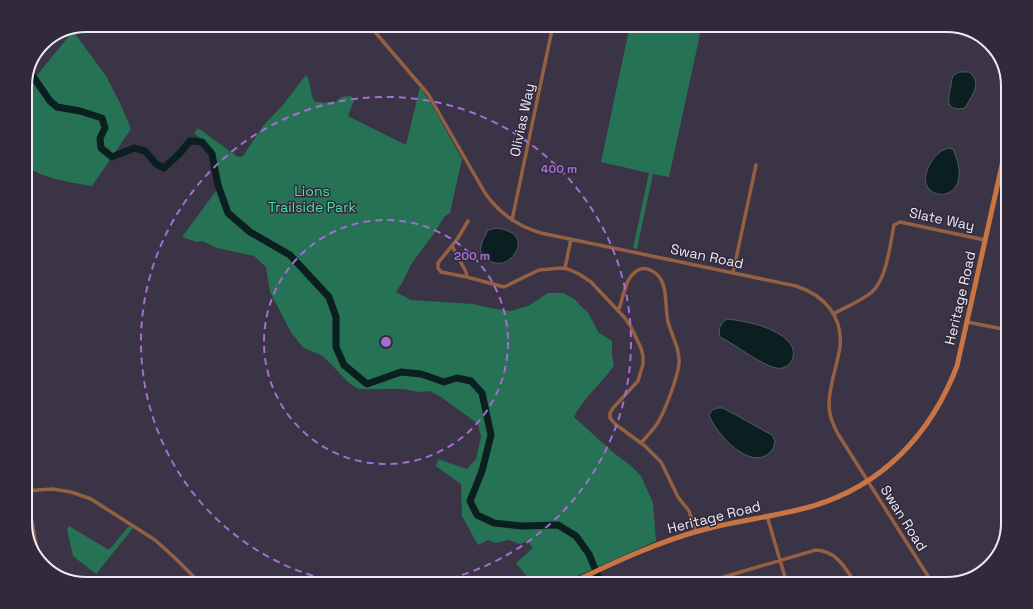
<svg xmlns="http://www.w3.org/2000/svg" width="1033" height="609" font-family="'Space Grotesk',sans-serif">
<style>
.green{fill:#267255}
.water{fill:#0c1f20;stroke:#505c60}
.lines{fill:none;stroke-linecap:round;stroke-linejoin:round}
.river{stroke:#0c1f20;stroke-width:7}
.street{stroke:#956042;stroke-width:3.5}
.secondary{stroke:#c87443;stroke-width:5}
.ring{fill:none;stroke:#a36ed2;stroke-width:2;stroke-dasharray:7 5}
.labels{text-anchor:middle;stroke-width:3;stroke-linejoin:round;paint-order:stroke}
.street-label{font-size:14px;fill:#ede9f5;stroke:#312a3b}
.park-label{font-size:14px;fill:#46e0a6;stroke:#312a3b}
.rim{fill:none;stroke:#ede9f5;stroke-width:2}
.centre{fill:#a36ed2;stroke:#312a3b;stroke-width:2}
.ring-label{font-size:12px;text-anchor:middle;font-weight:bold;fill:#a36ed2;stroke:#312a3b;stroke-width:3;stroke-linejoin:round;paint-order:stroke}
</style>
<rect width="100%" height="100%" fill="#3b3446"/>
<path class="green" d="M630 25H702L669 177 653 174 637 249 633 248 649 173 601 162Z
M73 31 106 76 121 105 131 129 92 186C69 182 43 179 25 165V90Z
M306 75C312 84 309 93 315 102L334 103 341 97 351 96 354 100 348 116 406 145 420 87 432 105 462 159 450 213 444 217 435 232 412 263 402 283 396 292 411 300 473 304 495 309 511 311 528 306 548 293H563L574 299 589 314 598 332 612 341V356L614 366C601 384 584 397 574 417L615 454 630 465 641 476 653 503 656 541 559 584H533L516 563 533 548 527 541 520 544 509 540 496 543 488 540 478 545 462 516 461 484 436 466 438 459 467 469 476 459 481 437 478 424 441 397 430 391 419 392 404 389H358L348 382 323 356 304 348 292 334 270 292 266 267 254 256 217 248 202 241 197 242 182 237 216 191 220 180 213 149 194 133 198 128 238 157 243 156 263 126 282 106Z
M69 526 109 550 129 526 133 528 96 574 73 556 67 529Z"/>
<path class="water" d="M959 72H969C983 83 972 95 965 108 946 112 947 100 951 86 951 83 952 78 953 76 955 74 957 74 959 72Z
M948 148 953 149C980 209 909 204 929 166 933 158 939 151 948 148Z
M497 228C503 229 512 231 516 237 523 246 512 261 502 263 497 264 491 262 487 260 475 252 483 240 488 230Z
M727 319C746 321 776 327 789 342 799 353 791 371 776 368 761 365 735 344 720 337 718 328 720 324 727 319Z
M717 408H723L772 435 775 441C774 448 771 453 765 456 745 466 715 432 709 415L712 410Z"/>
<g class="lines">
<path class="river" d="M30 72 50 101 57 107 80 111 102 118 105 128 100 138 101 148 112 157 134 148 145 151 156 164 164 168 180 153 190 141 202 142 212 154 218 185 228 213 250 232 290 255 329 297 336 317V347L344 365 367 384 401 372 421 374 444 382 457 378 471 381 482 393 491 435 482 471 470 501 477 515 494 523 522 526 558 525 576 536 589 554 601 584"/>
<path class="street" d="M369 25 428 94 485 193C499 213 517 226 541 233L796 286C824 295 843 316 840 347 837 367 829 385 829 405 829 416 833 425 838 434L933 584
M512 220 553 25
M468 221 458 238 438 263V268L441 272 467 277 504 287 539 270 561 268 568 269 579 274 591 282 625 318 631 327 641 348 643 356V364L638 381 613 408 610 413V418L615 424 645 446 661 462 678 497 689 511 696 532
M452 246 466 272 467 277
M565 268 571 239
M733 273 756 165
M618 311C624 298 624 278 638 270 642 268 646 268 650 270 670 278 664 305 668 322 672 336 680 349 679 364 677 379 665 411 657 424 652 431 646 437 641 443
M833 314C846 307 861 301 872 292 887 278 890 245 894 225L900 222 985 240
M967 322 1008 330
M25 491 52 489 71 492 91 499 155 540 174 557 201 584
M26 491 39 559
M767 516 787 584
M26 528 33 526
M709 584 720 578 816 550C837 551 845 568 856 584"/>
<path class="secondary" d="M569 584C613 563 659 541 706 529 741 520 778 516 813 506 883 485 931 434 957 366L1008 138"/>
</g>
<g class="ring">
<circle cx="386" cy="342" r="122"/>
<path d="M348 584A245 245 0 1 1 424 584"/>
</g>
<g class="labels">
<g class="street-label">
<text transform="translate(522 120) rotate(-78)" y="5">Olivias Way</text>
<text transform="translate(942 219) rotate(12)" y="5">Slate Way</text>
<text transform="translate(707 256) rotate(12)" y="5">Swan Road</text>
<text transform="translate(960 298) rotate(-77)" y="5">Heritage Road</text>
<text transform="translate(714 517) rotate(-14)" y="5">Heritage Road</text>
<text transform="translate(904 518) rotate(58)" y="5">Swan Road</text>
</g>
<g class="park-label">
<text x="312" y="196">Lions<tspan x="312" dy="16">Trailside Park</tspan></text>
</g>
</g>
<path d="M0 0H1033V609H0ZM86 32H947A54 54 0 0 1 1001 86V523A54 54 0 0 1 947 577H86A54 54 0 0 1 32 523V86A54 54 0 0 1 86 32Z" fill="#312a3b" fill-rule="evenodd"/>
<path class="rim" d="M86 32H947A54 54 0 0 1 1001 86V523A54 54 0 0 1 947 577H86A54 54 0 0 1 32 523V86A54 54 0 0 1 86 32Z"/>
<circle cx="386" cy="342" r="6" class="centre"/>
<g class="ring-label">
<text x="559" y="173">400 m</text>
<text x="472" y="260">200 m</text>
</g>
</svg>
